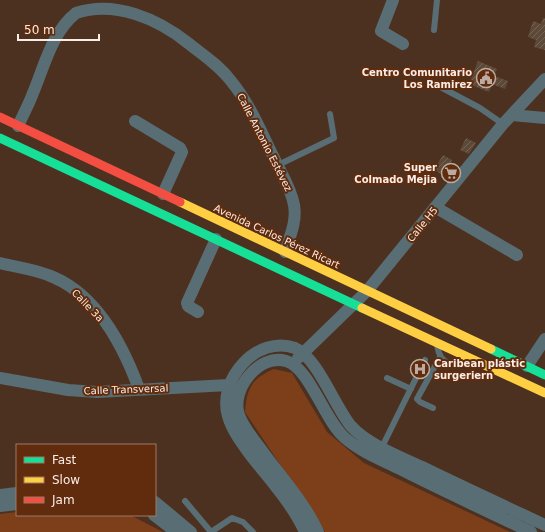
<svg xmlns="http://www.w3.org/2000/svg" width="545" height="532" font-family="'DejaVu Sans',sans-serif">
<style>
.garden{fill:#7d3e1a}
.building{fill:url(#building-hatch)}
.lines{fill:none;stroke-linecap:round;stroke-linejoin:round}
.lane{stroke:#586e74;stroke-width:6}
.street{stroke:#586e74;stroke-width:12}
.fast{stroke:#16e098;stroke-width:9}
.slow{stroke:#ffcf43;stroke-width:9}
.jam{stroke:#f24e42;stroke-width:9}
.labels{text-anchor:middle;stroke-width:4;stroke-linejoin:round;paint-order:stroke}
.poi-label{font-size:10px;font-weight:bold;fill:#faece6;stroke:#602c0d;text-anchor:end}
.street-label{font-size:10px;fill:#faece6;stroke:#602c0d}
</style>
<defs>
<pattern id="building-hatch" width="6" height="6" patternUnits="userSpaceOnUse"><rect width="6" height="6" fill="#5d4938"/><path d="M-1 1l2-2M0 6l6-6M5 7l2-2" fill="none" stroke="#756355"/></pattern>
</defs>
<rect width="100%" height="100%" fill="#4d3120"/>
<path class="garden" d="M274 369 292 373 327 432 364 463 510 532H325L245 412C247 388 251 379 274 369Z
M17 512V515H130L163 532H0V514Z"/>
<path class="building" d="M543 18H545V50L534 47 536 40 528 37 533 21 541 24Z
M478 61 497 69 494 76 508 81 505 89 492 84 489 92 469 84Z
M466 138 476 143 469 154 460 150Z
M443 155 452 160 449 165 456 169 449 179 434 170Z"/>
<g class="lines">
<path class="lane" d="M434 30 437 0
M429 81 480 108 503 124
M278 165 334 138 330 114
M437 345C440 365 452 367 469 362
M387 378 411 389
M433 408 420 402 417 399 440 357
M382 447 425 360
M185 501 211 532
M211 532 232 518 243 522 253 532"/>
<path class="street" d="M393 0 381 31 403 44
M512 115 545 118
M135 121 180 148 182 152 163 194
M18 126C23 115 29 104 33 93 44 67 52 32 76 13 115 0 158 19 188 43 203 55 219 65 231 81 250 104 261 132 274 158 281 173 291 188 294 205 297 221 290 236 285 252
M435 207 517 255
M0 263C16 267 33 269 48 275 95 292 123 345 139 389
M198 312 188 306 187 303 216 239
M298 358 367 291 503 124 545 79
M527 366 545 339
M0 378 68 390 97 392 229 385
M0 495 17 493
M155 502 191 532
M0 506 17 504
M154 515 176 532
M305 532C292 503 268 478 249 453 241 442 232 430 228 416 217 380 257 334 295 348 317 357 335 407 351 426 367 444 400 457 422 467 463 487 504 506 545 525
M318 532C304 501 279 475 260 448 252 437 243 427 239 415 230 390 259 353 286 361 310 368 324 420 345 438 361 452 382 460 400 469 443 491 487 511 531 532"/>
<path class="fast" d="M0 138 362 308
M491 349 545 375"/>
<path class="slow" d="M180 202 491 349
M362 308 545 393"/>
<path class="jam" d="M0 117 180 202"/>
</g>
<defs>
<symbol id="civic-ring" viewBox="-11 -11 22 22"><circle r="9.5" fill="#602c0d" stroke="#bdaba1" stroke-width="1.5"/><path d="M-.6-6.5H3V-4.5H.6V-3L4-1V1h2V6H-6V1h2V-1L-.6-3ZM-1.2 2.5V6h2.4V2.5Z" fill="#bdaba1"/></symbol>
<symbol id="supermarket-ring" viewBox="-11 -11 22 22"><circle r="9.5" fill="#602c0d" stroke="#bdaba1" stroke-width="1.5"/><path d="M-6-5.5h2.5l.6 2H6L4.5 2H-2.5L-4.4-4H-6ZM-1.5 3.2a1.3 1.3 0 1 0 .1 0ZM3 3.2a1.3 1.3 0 1 0 .1 0Z" fill="#bdaba1"/></symbol>
<symbol id="hospital-ring" viewBox="-11 -11 22 22"><circle r="9.5" fill="#602c0d" stroke="#bdaba1" stroke-width="1.5"/><path d="M-5-5h3v3.5h4V-5h3V5h-3V1.5h-4V5h-3Z" fill="#bdaba1"/></symbol>
</defs>
<g fill-rule="evenodd">
<use href="#civic-ring" x="475" y="67" width="22" height="22"/>
<use href="#supermarket-ring" x="440" y="162" width="22" height="22"/>
<use href="#hospital-ring" x="409" y="358" width="22" height="22"/>
</g>
<g class="labels">
<g class="poi-label">
<text x="472" y="76">Centro Comunitario<tspan x="472" dy="12">Los Ramirez</tspan></text>
<text x="437" y="171">Super<tspan x="437" dy="12">Colmado Mejia</tspan></text>
<text x="434" y="367" text-anchor="start">Caribean plástic<tspan x="434" dy="12">surgeriern</tspan></text>
</g>
<g class="street-label">
<text transform="translate(265 142) rotate(63)" y="4">Calle Antonio Estévez</text>
<text transform="translate(422 224) rotate(-51)" y="4">Calle H5</text>
<text transform="translate(277 236) rotate(25)" y="4">Avenida Carlos Pérez Ricart</text>
<text transform="translate(88 305) rotate(46)" y="4">Calle 3a</text>
<text transform="translate(126 389) rotate(-2)" y="4">Calle Transversal</text>
</g>
</g>
<rect x="16" y="444" width="140" height="72" fill="#602c0d" stroke="#9e7964"/>
<rect x="24" y="457" width="20" height="6" fill="#16e098" stroke="#9e7964"/>
<text x="52" y="464" font-size="12" fill="#faece6">Fast</text>
<rect x="24" y="477" width="20" height="6" fill="#ffcf43" stroke="#9e7964"/>
<text x="52" y="484" font-size="12" fill="#faece6">Slow</text>
<rect x="24" y="497" width="20" height="6" fill="#f24e42" stroke="#9e7964"/>
<text x="52" y="504" font-size="12" fill="#faece6">Jam</text>
<path d="M18 34v6h81v-6" fill="none" stroke="#faece6" stroke-width="2"/>
<text x="24" y="34" font-size="12" fill="#faece6" stroke="#602c0d" stroke-width="3" paint-order="stroke">50 m</text>
</svg>
